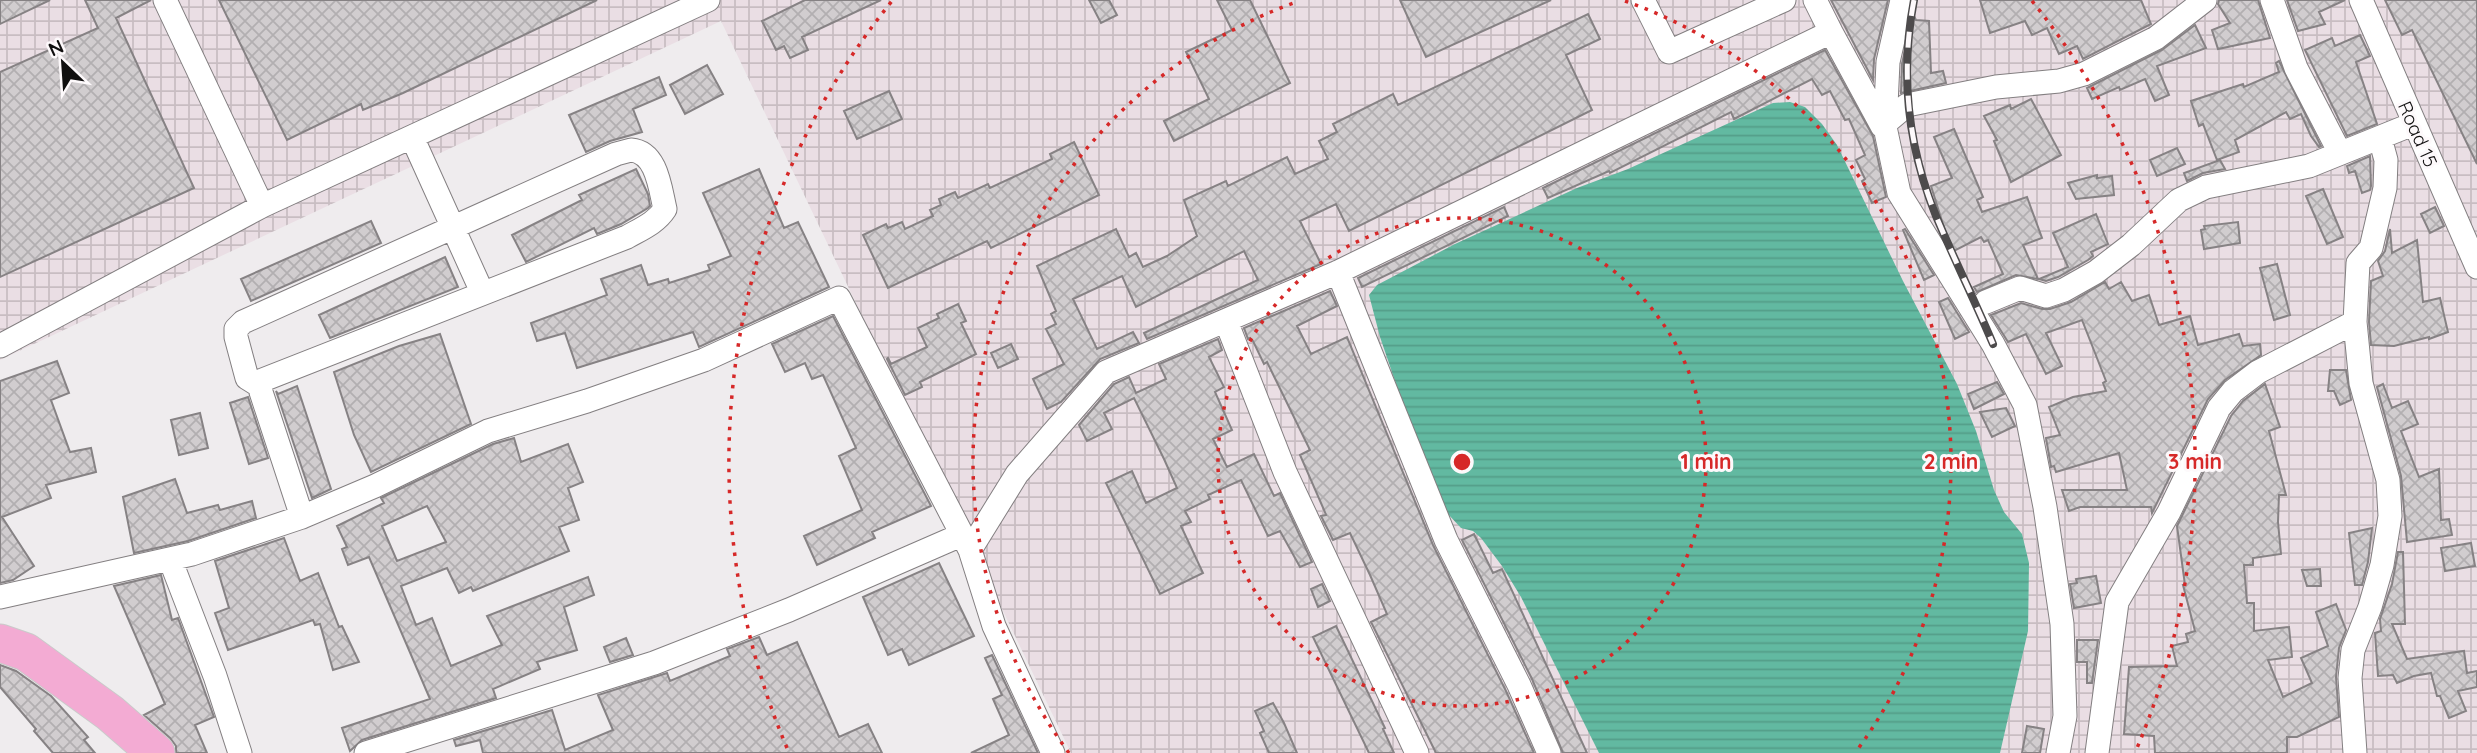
<svg xmlns="http://www.w3.org/2000/svg" width="2477" height="753" font-family="Quicksand,sans-serif">
<style>
.industrial{fill:url(#industrial-grid)}
.water{fill:url(#water-rules)}
.building{fill:url(#building-cross-hatch);stroke:#868284;stroke-width:2;fill-rule:evenodd}
.lines{fill:none;stroke-linecap:round;stroke-linejoin:round}
.street-casing{stroke:#837f81;stroke-width:25}
.primary-casing{stroke:#cacaca;stroke-width:39}
.street{stroke:#fff;stroke-width:23}
.primary{stroke:#f3abd3;stroke-width:37}
.rail-casing{stroke:#4d4b4c;stroke-width:8}
.rail{stroke:#fdf9fb;stroke-width:5;stroke-dasharray:16;stroke-linecap:butt}
.ring{fill:none;stroke:#d62828;stroke-width:3.5;stroke-dasharray:3.5 7}
.labels{text-anchor:middle;stroke-width:6;stroke-linejoin:round;paint-order:stroke}
.street-label{font-size:19px;fill:#100f0f;stroke:#fdf9fb}
.centre{fill:#d62828;stroke:#fdf9fb;stroke-width:3.5}
.ring-label{font-size:21px;text-anchor:middle;font-weight:bold;fill:#d62828;stroke:#fdf9fb;stroke-width:6;stroke-linejoin:round;paint-order:stroke}
</style>
<defs>
<pattern id="industrial-grid" width="8" height="8" patternUnits="userSpaceOnUse" patternTransform="scale(1.75)"><rect width="8" height="8" fill="#eadee4"/><path d="M0 4h8M4 0v8" fill="none" stroke="#c8bdc2"/></pattern>
<pattern id="water-rules" width="6" height="5" patternUnits="userSpaceOnUse" patternTransform="scale(1.75)"><rect width="6" height="5" fill="#62b9a1"/><path d="M0 2.5h6" fill="none" stroke="#549e89"/></pattern>
<pattern id="building-cross-hatch" width="8" height="8" patternUnits="userSpaceOnUse" patternTransform="scale(1.75)"><rect width="8" height="8" fill="#d1cdcf"/><path d="M0 0l8 8M0 8l8-8" fill="none" stroke="#b2afb1"/></pattern>
</defs>
<rect width="100%" height="100%" fill="#efecee"/>
<path class="industrial" d="M0 0H2477V753H1071L721 21 0 360Z"/>
<path class="water" d="M1790 102 1805 107 1822 124 1837 145 1903 281 1957 384 1976 431 1994 490 2004 512 2022 534 2029 563 2028 631 2000 753H1599L1521 597 1502 566 1481 538 1473 531 1461 528 1447 513 1408 419 1380 337 1369 295 1377 285 1455 244 1577 188 1628 169 1773 103Z"/>
<path class="building" d="M0 0H50L0 24Z
M85 0H151L116 18 194 188 0 277V72L98 28Z
M219 0H597L403 93 363 110 361 104 287 140Z
M805 0H881L802 37 808 50 790 58 784 46 776 50 762 21Z
M1089 0H1109L1117 15 1101 23Z
M1217 0H1250L1290 83 1174 141 1164 121 1209 99 1186 52 1232 30Z
M1400 0H1551L1426 57Z
M1831 0H1888L1874 59 1873 80Z
M1980 0H2141L2151 24 2083 59 2077 46 2059 54 2047 28 2032 35 2025 21 1990 33Z
M2219 0H2258L2270 38 2218 49 2212 30 2230 23 2218 4Z
M2287 0H2345L2319 12 2325 24 2298 31Z
M2385 0H2477V164L2412 30 2402 35Z
M1588 14 1600 39 1566 55 1592 110 1349 231 1336 204 1300 221 1321 264 1147 339 1144 333 1258 280 1244 251 1136 307 1122 276 1073 299 1097 349 1133 332 1139 343 1100 359 1061 402 1047 409 1033 379 1064 364 1046 329 1056 324 1051 314 1056 311 1037 266 1116 229 1129 257 1136 253 1143 267 1167 256 1197 236 1184 200 1226 181 1228 186 1287 157 1295 174 1328 159 1319 141 1337 132 1333 124 1393 94 1398 105Z
M1913 14 1916 20 1929 21 1931 73 1943 71 1946 83 1901 93 1902 64Z
M2195 25 2206 48 2157 66 2169 95 2155 101 2145 79 2120 90 2119 87 2092 99 2087 88 2162 50Z
M2360 35 2370 56 2356 62 2377 124 2347 136 2305 50 2332 38 2335 46Z
M1825 50 1873 136 1886 197 1872 203 1862 181 1865 179 1856 160 1865 155 1849 119 1845 120 1830 91 1822 95 1812 79 1734 119 1731 112 1610 173 1609 171 1548 198 1543 188Z
M2279 61 2321 146 2319 147 2311 136 2301 114 2290 119 2286 112 2235 140 2239 152 2217 160 2203 124 2199 126 2191 101 2243 84 2244 87 2279 72 2276 63Z
M707 65 723 94 685 114 670 85Z
M659 77 666 95 633 109 642 132 610 141 586 152 569 115Z
M889 91 902 119 857 139 844 111Z
M2031 99 2061 155 2011 182 1994 141 1997 140 1984 116 2010 105 2011 109Z
M1954 129 1983 197 1977 200 1982 212 2027 197 2042 238 2023 245 2038 279 2016 275 1977 292 1974 287 2003 274 1988 240 1984 242 1981 237 1952 252 1951 250 1931 186 1952 178 1934 137Z
M1074 142 1099 195 991 248 987 241 888 288 863 235 886 224 888 228 902 222 905 229 933 216 930 210 941 205 939 199 955 192 958 198 988 184 990 188 1052 159 1050 154Z
M2177 148 2185 164 2157 176 2150 160Z
M2370 156 2371 186 2370 190 2362 193 2355 171 2349 173 2347 166Z
M2220 160 2225 169 2203 173 2187 181 2184 173Z
M636 169 648 194 650 206 648 208 621 224 597 234 594 228 526 262 512 235 582 200 579 195Z
M759 169 784 228 798 222 829 287 699 347 693 332 577 368 565 333 537 341 531 323 607 295 601 279 641 265 648 285 668 279 669 283 710 270 708 265 731 256 703 193Z
M2097 175V178L2112 176 2114 195 2076 199 2068 183Z
M2323 189 2343 237 2327 244 2306 196Z
M1504 207 1508 216 1362 287 1358 278Z
M2435 207 2444 226 2430 233 2421 214Z
M2096 214 2108 244 2091 252 2093 256 2088 260 2058 277 2046 281 2039 279 2068 267 2053 233Z
M371 221 381 243 251 301 241 279Z
M2238 222 2240 243 2204 249 2201 230 2205 229 2204 226Z
M1905 229 1934 275 1924 280 1903 230Z
M2390 229 2392 253 2417 240 2423 302 2440 298 2448 332 2429 339V337L2394 346 2371 345 2369 322 2371 281 2383 276 2378 261 2385 251Z
M445 257 458 287 330 338 319 315Z
M2277 264 2290 315 2274 320 2260 268Z
M2105 282 2109 289 2121 282 2132 301 2149 295 2159 325 2190 316 2198 345 2239 334 2243 346 2260 344 2261 355 2225 380 2208 399 2152 513 2151 507H2080L2069 511 2062 490H2127L2119 453 2056 472 2054 466 2051 467 2046 438 2060 435 2049 407 2073 397 2106 391 2103 383 2106 381 2082 320 2046 333 2062 366 2046 374 2026 334 2008 342 1991 315 2021 303 2042 309H2050L2071 302Z
M1330 291 1337 306 1297 326 1311 354 1347 337 1433 545 1506 691 1534 753H1436L1371 622 1387 614 1370 575 1350 533 1333 540 1321 516 1326 515 1324 510 1300 455 1310 450 1267 362 1264 364 1253 341 1250 338 1248 339 1244 328Z
M1948 298 1969 332 1955 339 1939 302Z
M958 304 966 321 961 323 976 354 920 382 922 387 905 395 887 359 888 358 891 364 927 347 918 328 939 318 937 314Z
M833 316 931 506 872 532 875 538 817 565 804 536 862 510 839 456 856 448 823 375 812 379 805 363 785 372 772 344Z
M440 334 471 424 371 472 354 435 334 372 399 346Z
M1218 339 1222 350 1209 357 1224 387 1215 392 1232 430 1213 439 1227 467 1254 454 1274 496 1280 493 1312 562 1300 567 1280 531 1268 536 1241 480 1208 495 1210 499 1185 511 1191 522 1181 526 1203 573 1160 594 1106 483 1132 471 1146 503 1177 488 1164 459 1134 398 1104 413 1112 429 1087 441 1079 425 1114 384 1129 377 1136 393 1166 379 1159 364Z
M1011 344 1018 359 998 368 991 353Z
M57 361 69 393 51 400 70 452 91 448 96 472 46 485 51 498 2 517 34 566 13 580 0 583V381Z
M2330 370H2346L2351 400 2340 405 2334 391H2328Z
M1997 382 2004 394 1974 409 1968 394Z
M2265 384 2280 427 2269 431 2286 495H2279L2278 522 2281 554 2253 558V565H2244L2247 603H2254V631L2289 627 2292 657 2268 660 2283 697 2312 683 2301 658 2328 646 2316 612 2336 604 2346 630 2339 648 2336 677 2339 717 2297 737H2287V753H2155L2154 736 2124 734 2129 667 2177 666 2172 646 2188 642 2186 634 2195 631 2183 585H2185L2177 526 2231 416 2243 401Z
M2383 384 2392 408 2408 401 2418 424 2401 431 2419 477 2439 469 2441 520 2449 519 2452 535 2407 542 2401 476 2377 387Z
M297 386 331 489 312 498 276 391 278 394Z
M248 397 268 458 249 464 230 403Z
M2006 408 2015 426 1992 437 1980 412Z
M200 413 208 448 179 455 171 420Z
M514 438 521 462 568 444 583 482 568 488 579 520 559 527 569 551 473 591 471 587 459 593 447 568 401 586 416 625 432 618 451 666 502 645 487 616 588 577 594 595 564 607 577 650 537 662 540 669 493 689 496 698 362 740 350 751 342 728 430 699 369 557 348 565 342 549 347 547 337 526 384 503 381 498 493 444ZM427 506 446 542 397 561 382 526Z
M175 479 187 513 218 505 220 510 252 501 256 518 188 541 134 553 123 497Z
M2372 528 2368 562 2362 585H2355L2349 533Z
M1474 534 1493 573 1502 569 1587 753H1563L1532 679 1462 540Z
M284 538 300 581 318 573 339 627 342 626 359 662 333 670 320 624 315 625 313 620 228 650 215 613 229 608 215 561Z
M2471 543 2475 566 2445 571 2441 548Z
M2398 552H2403L2405 624H2392L2407 659 2464 651 2467 673 2477 671V687L2458 691 2466 711 2449 718 2440 696H2437L2431 673 2414 676 2397 683 2393 675 2378 676 2375 633 2381 631 2380 619 2392 584Z
M939 563 974 636 909 665 902 649 888 655 863 597Z
M2320 569 2321 586H2307L2302 570Z
M161 575 172 620 178 618 214 717 195 725 207 753H176V746L170 738 144 715 165 704 114 586Z
M2096 576 2101 603 2074 608 2070 584 2077 583 2076 579Z
M1322 584 1330 601 1318 607 1311 589Z
M1336 626 1385 728 1383 729 1394 753H1369L1313 637Z
M759 637 767 655 797 642 839 737 868 724 882 753H483L480 740 456 746 454 740 552 710 565 750 613 730 598 695 667 673 670 681 730 656 727 649Z
M626 638 633 655 610 662 604 647Z
M2077 640H2098L2092 683H2087V662H2077Z
M992 655 1038 753H971L1009 735 993 699 1002 695 985 658Z
M0 665 16 671 51 696 88 737 84 740 95 753H53L34 731 36 729 0 687Z
M1273 703 1284 723 1297 753H1269L1260 733 1264 731 1255 711Z
M2027 726 2044 729 2040 753H2022Z"/>
<g class="lines">
<defs>
<path id="street" d="M165 0 262 206
M1643 0 1669 52 1784 0
M1902 0 1888 62 1885 127 1899 193 1993 344 2025 405 2045 507 2062 624 2065 716 2058 753
M2272 0 2296 68 2340 153
M2361 0 2477 267
M1831 32 1882 126 1907 105 1996 87 2059 81 2084 74 2156 38 2205 0
M412 137 482 292
M631 150C657 152 660 188 665 209 656 223 641 229 627 237L255 383 247 378 236 337V329L243 322 616 154Z
M1338 272 1446 540 1519 685 1549 753
M1986 302 2020 288 2046 296 2064 290 2096 272 2131 245 2179 200 2206 187 2309 166 2413 124
M1226 321 1285 472 1417 753
M0 346 262 206 708 0
M261 392 302 517
M970 550 994 626 1053 753
M170 559 215 676 240 753
M0 597 192 554 302 517 375 486 488 431 587 401 704 360 839 298 970 550 1017 474 1106 372 1338 272 1831 32 1815 0
M366 753 654 663 789 610 961 535
M2097 753 2117 602 2169 512 2219 408 2233 391 2258 372 2355 322 2358 263 2371 248 2385 188 2386 160 2380 138
M2355 753 2350 678 2353 650 2370 607 2382 565 2390 516 2388 480 2361 383 2355 322"/>
<path id="primary" d="M0 643 26 652 110 713 156 753"/>
</defs>
<use href="#street" class="street-casing"/>
<use href="#primary" class="primary-casing"/>
<use href="#street" class="street"/>
<use href="#primary" class="primary"/>
<defs>
<path id="rail" d="M1914 0C1900 73 1908 147 1936 216 1954 259 1975 301 1993 344"/>
</defs>
<use href="#rail" class="rail-casing"/>
<use href="#rail" class="rail"/>
</g>
<g class="ring">
<circle cx="1462" cy="462" r="244"/>
<path d="M1069 753A489 489 0 0 1 1299 1M1625 1A489 489 0 0 1 1855 753"/>
<path d="M787 748A733 733 0 0 1 892 1M2032 1A733 733 0 0 1 2137 748"/>
</g>
<g class="labels">
<g class="street-label">
<text transform="translate(2418 134) rotate(66)" y="7">Road 15</text>
</g>
</g>
<circle cx="1462" cy="462" r="10" class="centre"/>
<g class="ring-label">
<text x="1706" y="469">1 min</text>
<text x="1951" y="469">2 min</text>
<text x="2195" y="469">3 min</text>
</g>
<g transform="translate(63 63) rotate(335)" stroke="#fdf9fb" stroke-width="5" paint-order="stroke">
<path d="M0-5L12 26L0 18L-12 26Z" fill="#100f0f"/>
<text y="-10" font-size="19" font-weight="bold" text-anchor="middle" fill="#100f0f">N</text>
</g>
</svg>
